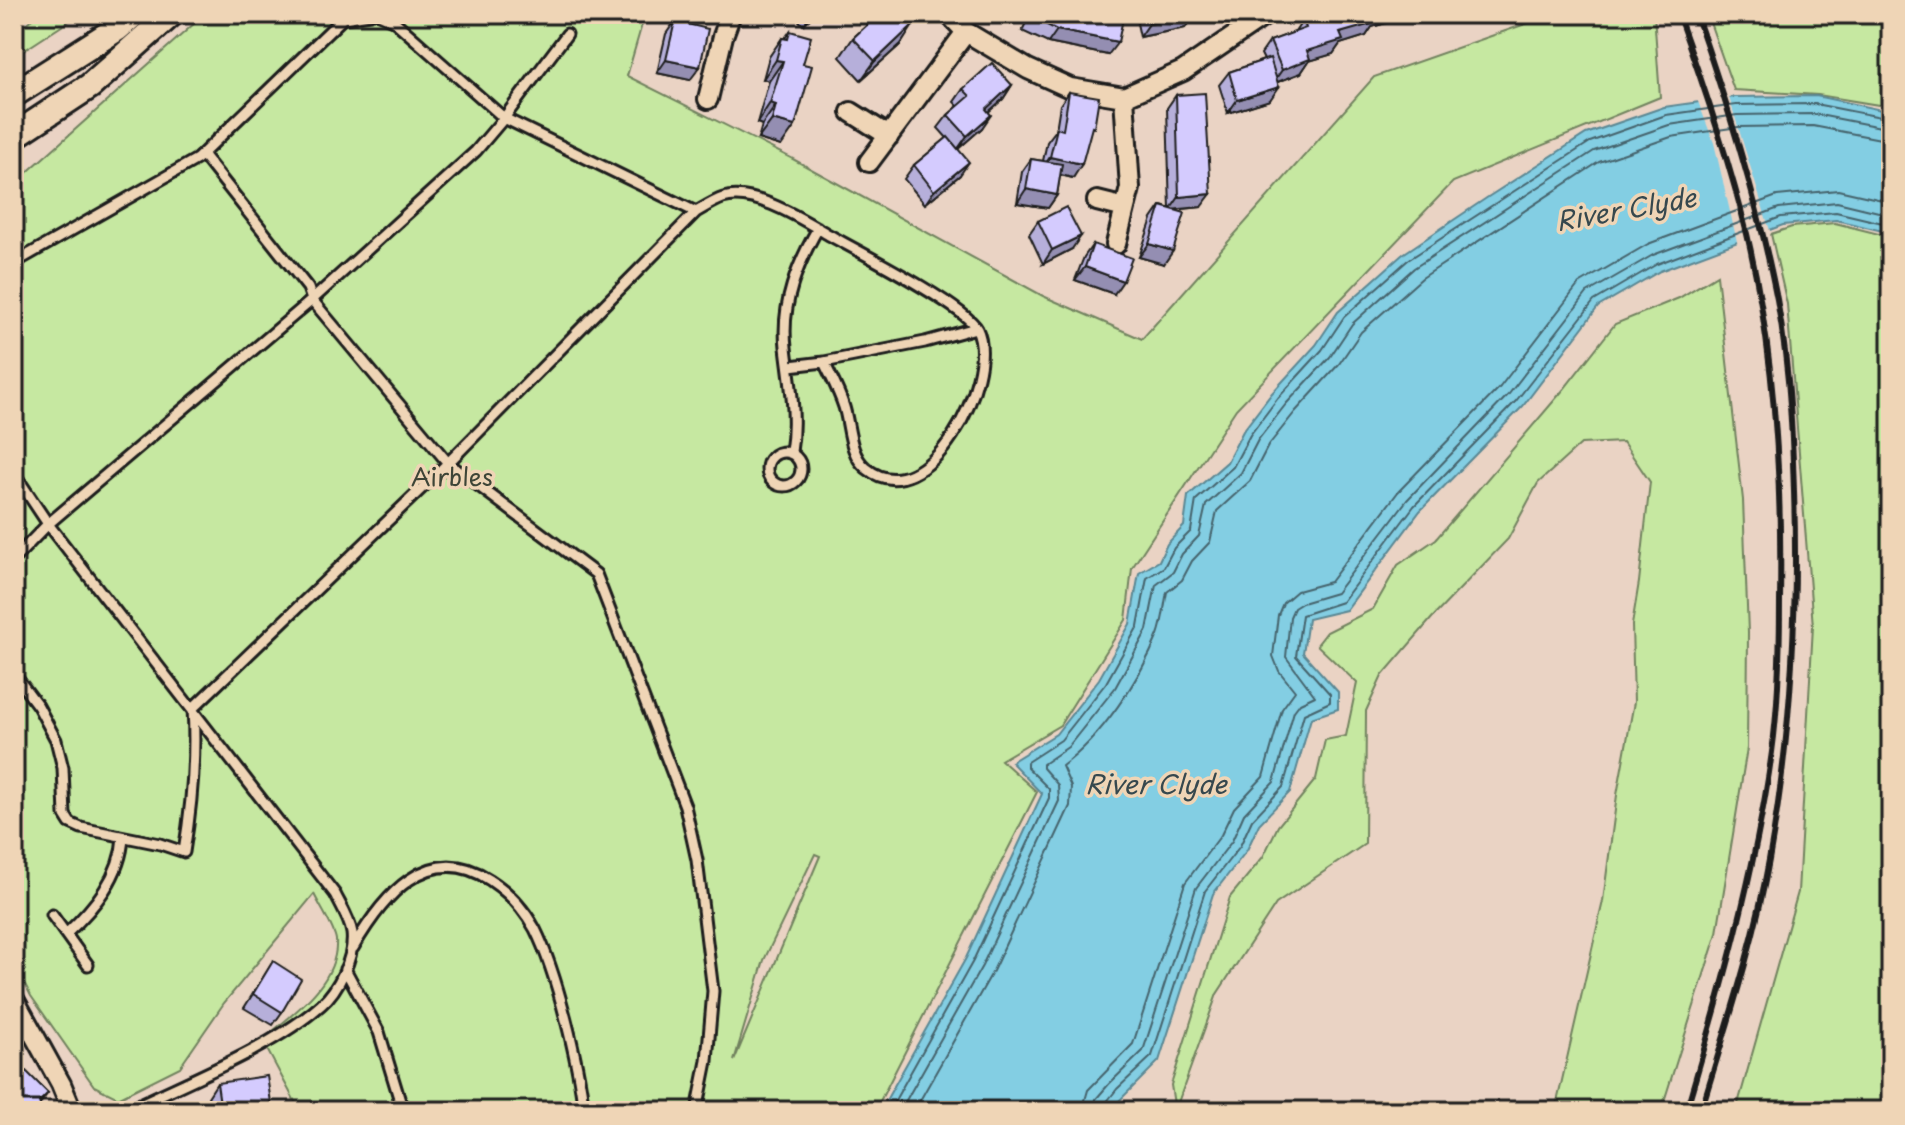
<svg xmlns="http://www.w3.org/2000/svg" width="1905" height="1125" font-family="'Playpen Sans',sans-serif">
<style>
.green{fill:#c6e8a1;stroke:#71825e;stroke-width:2;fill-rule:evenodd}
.water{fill:#83cee3;stroke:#5a8793;stroke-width:2}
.pier{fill:#ead3c4}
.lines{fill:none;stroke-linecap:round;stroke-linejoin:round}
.shore{stroke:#45636c;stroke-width:2}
.service-casing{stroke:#1c1c1c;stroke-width:15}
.minor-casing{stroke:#1c1c1c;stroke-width:24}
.secondary-casing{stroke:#1c1c1c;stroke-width:30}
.service{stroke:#efd5b6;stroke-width:9}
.minor{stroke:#efd5b6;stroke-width:18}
.secondary{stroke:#efd5b6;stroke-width:24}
.rail{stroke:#1c1c1c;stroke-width:6}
.wall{fill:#b6afda;stroke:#1c1c1c;stroke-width:2}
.shaded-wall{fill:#948eb2;stroke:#1c1c1c;stroke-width:2}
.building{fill:#d4cbfe;stroke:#1c1c1c;stroke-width:2}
.labels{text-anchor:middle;stroke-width:7;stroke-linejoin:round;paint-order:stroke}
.park-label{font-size:24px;fill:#3e4537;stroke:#efd5b6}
.water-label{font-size:26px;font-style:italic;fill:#36484e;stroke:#efd5b6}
</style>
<rect width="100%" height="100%" fill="#ead3c4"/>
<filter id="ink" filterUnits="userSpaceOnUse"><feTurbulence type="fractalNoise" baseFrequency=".0125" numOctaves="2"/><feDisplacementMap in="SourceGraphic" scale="16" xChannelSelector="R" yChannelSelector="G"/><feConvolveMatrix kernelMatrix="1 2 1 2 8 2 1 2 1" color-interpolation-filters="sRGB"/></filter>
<g filter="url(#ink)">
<path class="green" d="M39 14H80L14 57V32Z
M205 14H645L627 76 791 158 1043 296 1142 339 1374 77 1554 14H1654L1660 97 1453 182 1236 409 1132 568 1126 620 1060 725 1001 760 1037 792 875 1111H300L262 1040C291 1015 339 984 336 940 335 929 319 905 314 894L224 1003 180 1067 118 1098 94 1086 31 996 14 963V184ZM815 854 820 856 734 1061 764 960Z
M1707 14H1891V107L1818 95 1734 90Z
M1835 223 1891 237V1111H1736L1798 892 1813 626 1787 304 1771 234 1792 227Z
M1717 275 1743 500 1748 633 1747 748 1717 933 1661 1111H1555L1603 901 1617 795 1634 702 1632 625 1639 582 1650 482 1623 442 1581 444 1538 483 1508 539 1432 618 1382 676 1366 711 1365 844 1276 904 1217 994 1175 1111 1171 1085 1230 897 1263 857 1278 826 1316 779 1325 740 1346 736 1357 683 1317 645 1327 632 1373 609 1398 565 1436 539 1564 389 1615 324 1679 298Z"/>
<path class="water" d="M1816 96 1891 112V233L1836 220 1783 225 1660 271 1598 307 1523 406 1420 511 1346 610 1308 619 1303 653 1338 692V709L1311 718 1290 792 1259 824 1247 850 1213 894 1159 1061 1109 1111H880L966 958 1042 794 1011 762 1056 734 1099 679 1130 624 1139 573 1159 561 1167 544 1184 526 1188 496 1227 462 1243 431 1272 393 1316 345 1338 312 1403 254 1488 197 1586 134 1664 107 1735 97Z"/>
<path class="pier" d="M1728 94 1771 234 1738 246 1714 143 1697 99Z"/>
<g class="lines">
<path class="shore" d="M889 1111 973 961 1049 798V789L1027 767V762L1061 740 1106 683 1138 626 1147 578 1164 567 1174 548 1191 531 1196 500 1233 467 1250 435 1278 398 1322 350 1344 317 1408 260 1590 142 1666 115 1736 105 1815 104 1891 119
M900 1111 982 966 1059 801 1058 785 1043 768V764L1068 747 1115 688 1147 630 1156 585 1173 572 1182 554 1199 536 1206 505 1241 473 1258 440 1286 404 1330 357 1352 324 1414 268 1594 151 1669 125 1737 115 1814 114 1891 129
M914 1111 993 971 1070 806 1071 787 1062 766C1100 739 1140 679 1158 635 1163 622 1164 606 1167 592L1182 580 1192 561 1210 542 1217 511 1250 481 1268 446 1295 412 1339 364 1361 332 1422 278 1599 162 1671 137 1738 127 1813 126 1891 141
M1082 1111 1088 1090 1133 1044 1185 883 1221 835 1234 808 1263 777 1282 709 1295 691 1279 671 1273 656 1278 615 1283 603 1297 591 1330 582 1398 492 1500 387 1579 284 1648 244 1777 196 1838 190 1891 202
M1094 1111 1096 1099 1109 1084 1143 1051 1196 888 1232 841 1244 814 1274 782 1294 711 1300 703 1315 696 1286 657 1290 617 1294 608 1302 603 1336 593 1407 500 1509 394 1587 293 1653 255 1779 208 1837 202 1891 215
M1104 1111 1105 1104 1117 1089 1152 1056 1205 891 1240 846 1252 820 1283 787 1304 714 1330 702V694L1296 656 1302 615 1342 602 1414 506 1516 401 1594 301 1657 264 1781 217 1836 212 1891 225"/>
<defs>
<path id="service" d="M379 14 393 20 504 118 567 34
M202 154 308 288 312 300 448 463 596 574 685 806 697 860 713 991 707 1061 697 1111
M696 212C705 207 714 201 723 198 754 188 803 220 829 235 858 251 965 306 977 329 1000 377 927 518 866 468 849 454 850 426 844 407 839 391 831 377 824 362L790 366
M14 263 197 159 343 18 370 14
M824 362 925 342 976 328
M767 469a17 17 0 1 1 34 0a17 17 0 1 1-34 0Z
M791 452C797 416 790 383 786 347 781 304 797 265 818 228
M14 473 48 524 335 894C341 906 350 920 352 933 355 957 338 990 321 1005 273 1048 185 1082 126 1111
M14 559 48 524 312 300 476 151 504 118 696 212 448 463 193 708C196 757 192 804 184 852L160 844 81 828 70 823 65 815 63 768 56 740 38 706 14 674
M52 915 88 965
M67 933C94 908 121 876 123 837
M353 948C382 898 428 839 490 880 510 893 524 909 535 929 557 973 578 1061 584 1111
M345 969 379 1032 403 1111"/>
<path id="minor" d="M949 14 966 32 1028 69 1070 88 1124 97 1183 71 1267 14
M708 99 723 36 731 14
M851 112 889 136
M869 162 966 32
M1097 201 1125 208
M1116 244 1130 188 1124 97
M14 999 61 1084 72 1111"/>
<path id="secondary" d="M14 94 118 28 134 14
M14 136 90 86 171 14"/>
</defs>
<use href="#service" class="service-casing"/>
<use href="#minor" class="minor-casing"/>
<use href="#secondary" class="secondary-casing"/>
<use href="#service" class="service"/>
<use href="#minor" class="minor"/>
<use href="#secondary" class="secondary"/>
<path class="rail" d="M1678 14C1704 86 1729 159 1747 234 1775 353 1782 478 1780 601 1780 651 1779 702 1772 752 1755 874 1721 993 1686 1111
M1696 14C1726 100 1753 186 1772 275 1788 346 1792 420 1794 492 1798 616 1791 737 1769 860 1754 945 1726 1028 1701 1111"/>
</g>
<path class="wall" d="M793 14H815L803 25Z
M879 14H919L913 22 901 44 861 80 840 57 853 38Z
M1030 14H1124L1108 55 1048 43 1022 31Z
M1135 14H1194L1185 28 1140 37Z
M1323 14H1404L1400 19 1372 27 1366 36 1340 44 1333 54 1309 61 1301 73 1278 82 1270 100 1228 113 1219 85 1229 72 1264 60 1261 54 1270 41 1295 32 1303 20Z
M675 21 690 80 657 73 666 34Z
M790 31 781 146 758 139 762 125 757 123 769 81 763 79 769 57 782 38H785Z
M1012 85 1003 99 988 112 982 128 958 149 960 175 925 204 904 179 914 165 947 138 938 128 948 115 958 106 954 102 963 89Z
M1069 92 1090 133 1073 178 1060 175 1057 195 1048 208 1017 203 1022 172 1031 159 1043 161 1047 142 1056 130 1060 105Z
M1176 95 1201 207 1173 210 1164 264 1139 257 1152 219 1161 206 1170 209 1167 108Z
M1038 221 1072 249 1043 264 1029 234Z
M1093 244 1114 294 1075 280 1084 257Z
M273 962 282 1012 273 1025 244 1008Z
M14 1063 48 1093 40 1104 42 1111H14Z
M217 1083 271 1111H210L208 1097Z"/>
<path class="shaded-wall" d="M811 14H815L803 25Z
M914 14H919L915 20 895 38 909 18Z
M1380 14H1404L1400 19 1372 27 1366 36 1340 44 1333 54 1309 61 1301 73 1272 84 1282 70 1307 51 1373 16Z
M1194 15 1185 28 1140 37 1149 24Z
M914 24 901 44 861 80 875 61Z
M1057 30 1118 42 1108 55 1048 43Z
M666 60 700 67 690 80 657 73Z
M776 60 783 61 769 81 763 79Z
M1012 85 1003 99 977 122 986 109Z
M1279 87 1270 100 1228 113 1237 100Z
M770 103 776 105 762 125 757 123Z
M991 115 982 128 957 150 967 136Z
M772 120 795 126 781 146 758 139Z
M1050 157 1082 164 1073 178 1041 170Z
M969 162 960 175 925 204 934 191Z
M1026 189 1057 195 1048 208 1017 203Z
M1211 194 1201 207 1170 210 1179 197Z
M1081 236 1072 249 1043 264 1052 250Z
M1149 244 1173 251 1164 264 1139 257Z
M1085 267 1123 281 1114 294 1075 280Z"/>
<path class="building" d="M879 14H914L909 18 914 24 875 61 853 38Z
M1033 14H1124L1118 42 1057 30 1031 17Z
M1147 14H1194V15L1149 24Z
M1323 14H1380L1373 16 1375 23 1340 33 1343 40 1307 51 1310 59 1282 70 1270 41 1306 28 1303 20Z
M675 21 708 29 700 67 666 60Z
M790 31 811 37 803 64 812 66 795 126 772 120 776 105 770 103 783 61 776 60 782 38 788 39Z
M1270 58 1279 87 1237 100 1229 72Z
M992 63 1012 85 986 109 991 115 967 136 948 115 970 96 963 89Z
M1069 92 1099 97 1094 128 1092 127 1082 164 1050 157 1057 128 1063 130Z
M1205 93 1211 194 1179 197 1176 95Z
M948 137 969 162 934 191 914 165Z
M1031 159 1062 164 1057 195 1026 189Z
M1161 206 1185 213 1173 251 1149 244Z
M1066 207 1081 236 1052 250 1038 221Z
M1093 244 1132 258 1123 281 1085 267Z
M273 961 301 979 282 1012 253 994Z
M14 1034 21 1040 14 1048Z
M16 1061 48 1093 39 1102 42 1111H22L14 1103V1063Z
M267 1076 272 1109 260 1111H221L217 1083Z"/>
</g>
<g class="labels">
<g class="park-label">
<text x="452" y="486">Airbles</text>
</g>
<g class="water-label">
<text transform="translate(1626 210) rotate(-10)" y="9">River Clyde</text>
<text x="1156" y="794">River Clyde</text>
</g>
</g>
<rect width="1905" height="1125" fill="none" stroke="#efd5b6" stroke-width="48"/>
<rect x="24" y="24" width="1857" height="1077" fill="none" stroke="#1c1c1c" stroke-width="3" filter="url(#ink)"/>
</svg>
